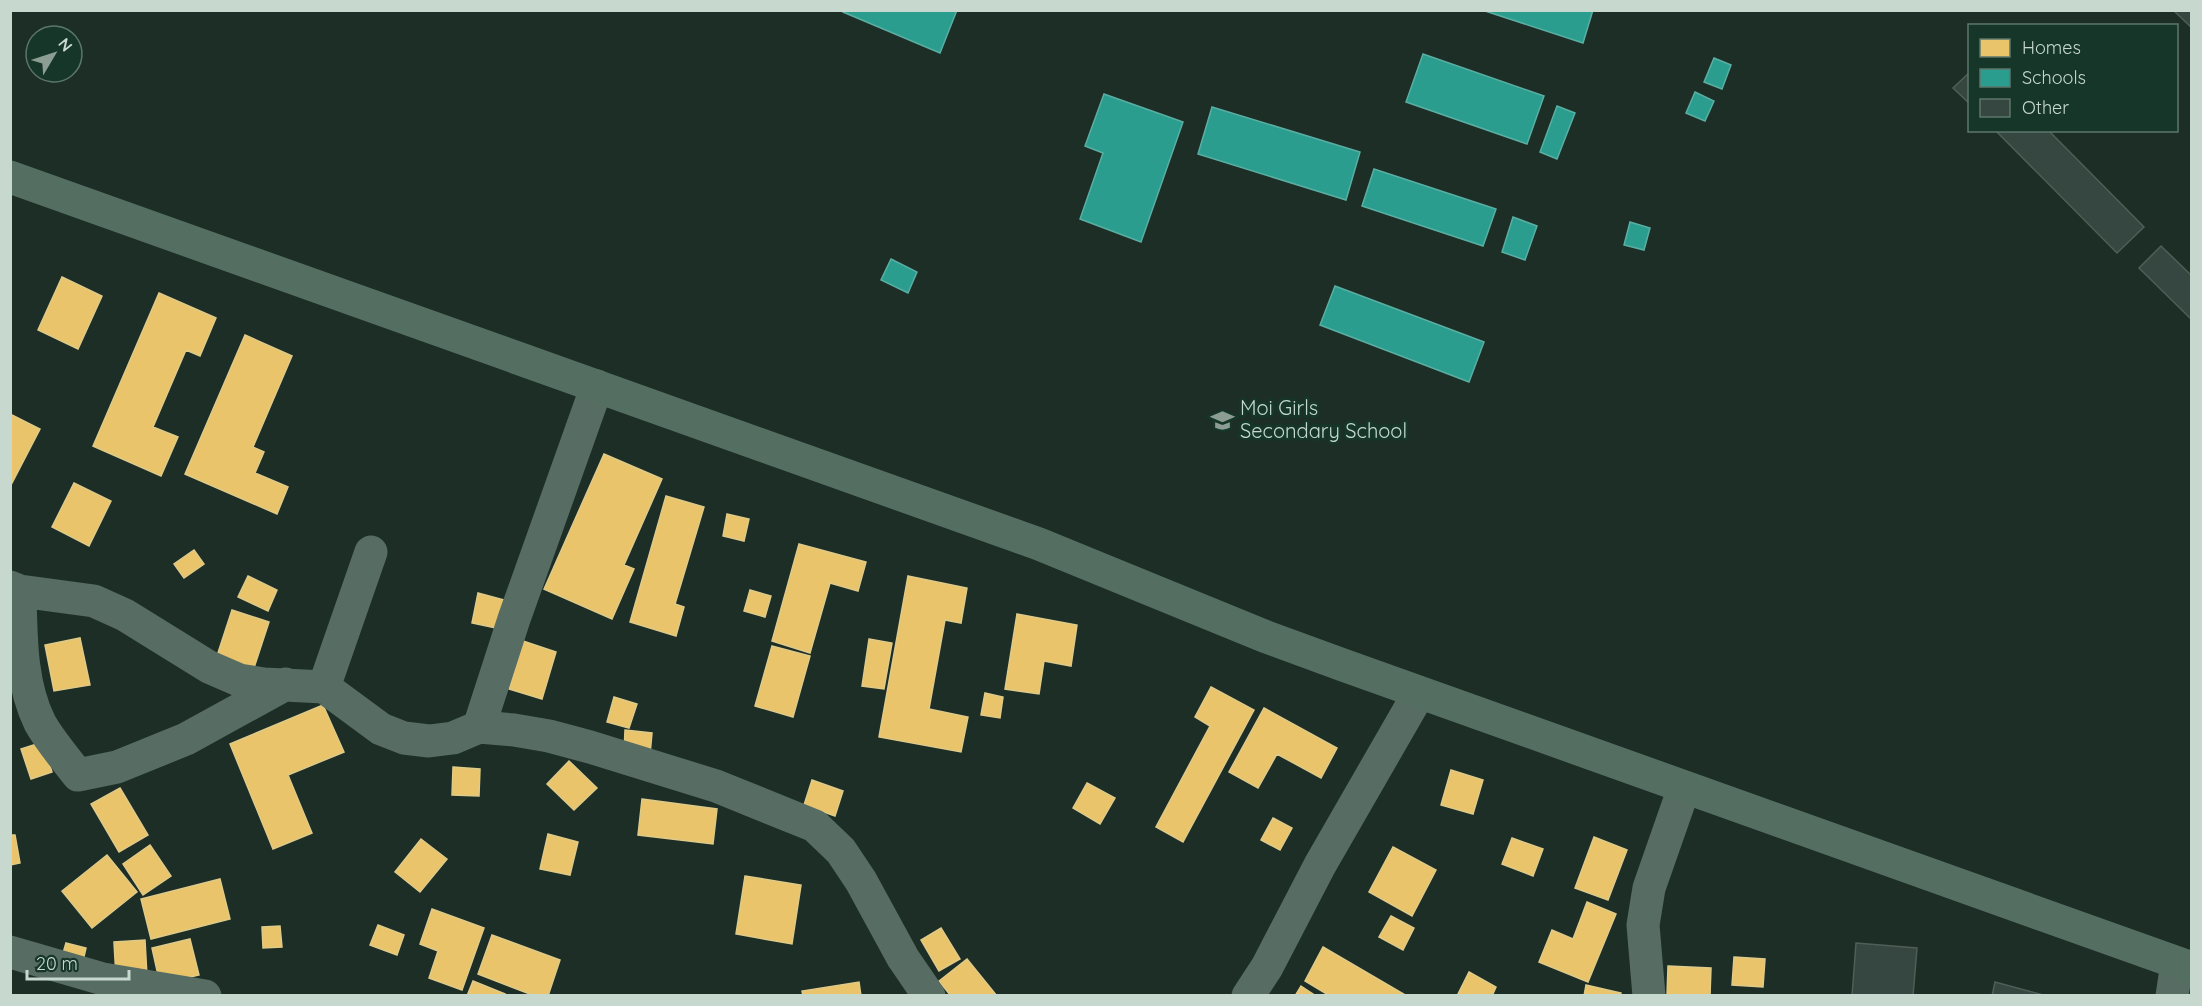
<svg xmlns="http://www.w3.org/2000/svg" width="2202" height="1006" font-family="Quicksand,sans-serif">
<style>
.homes{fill:#e9c46a;stroke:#dfca88;stroke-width:1.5}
.schools{fill:#2a9d8f;stroke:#59afa2;stroke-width:1.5}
.building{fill:#354740;stroke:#4f5e57;stroke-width:1.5}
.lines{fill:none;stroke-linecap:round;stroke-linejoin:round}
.minor{stroke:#576c62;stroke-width:33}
.secondary{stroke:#546e62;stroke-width:33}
.labels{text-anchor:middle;stroke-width:6;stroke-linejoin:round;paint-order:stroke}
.poi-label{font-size:20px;fill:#c7d9cf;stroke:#153628;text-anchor:start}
</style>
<rect width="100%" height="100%" fill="#1d2e27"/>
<path class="homes" d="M62 277 102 296 78 349 38 330Z
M159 293 216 318 200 356 186 350 153 427 178 437 161 476 93 446Z
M245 335 292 356 253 447 264 452 255 473 288 487 277 514 185 474Z
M10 414 40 429 10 487Z
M604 454 662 479 624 565 634 569 612 619 544 589Z
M74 483 111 501 89 546 52 527Z
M666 496 704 507 675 604 684 607 676 636 630 622Z
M727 514 749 519 744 541 723 536Z
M799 544 866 562 858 591 830 583 810 653 772 641Z
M194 550 204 564 184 578 174 564Z
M248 576 277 590 268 611 238 597Z
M908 576 967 588 961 623 945 620 929 709 968 717 961 752 879 737Z
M750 590 771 596 765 617 744 611Z
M478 593 508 601 501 629 472 623Z
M232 610 269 622 251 677 214 665Z
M1017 614 1077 625 1071 666 1044 661 1039 694 1005 689Z
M80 638 90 685 54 691 45 645Z
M869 639 892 643 884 689 862 686Z
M523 641 556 652 542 699 509 689Z
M772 646 810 656 793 717 755 706Z
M1211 687 1254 710 1183 842 1156 827 1210 726 1195 717Z
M985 693 1003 697 1000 718 981 715Z
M614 697 637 704 629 728 607 722Z
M323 705 344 752 288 775 312 833 273 849 230 744Z
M1264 708 1337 748 1321 778 1277 754 1258 788 1229 772Z
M625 730 652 733 650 755 624 753Z
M43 742 52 772 31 779 21 749Z
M569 761 597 788 574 810 547 784Z
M453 767 480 769 479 796 452 795Z
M1451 770 1483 780 1473 814 1441 805Z
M812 780 843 791 835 816 804 805Z
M1087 783 1115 798 1100 824 1073 808Z
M120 788 148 835 119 852 91 804Z
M642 799 717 809 713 844 638 835Z
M1273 818 1292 828 1280 850 1261 840Z
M548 834 578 842 570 875 540 869Z
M10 835H15L20 863 10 865Z
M1594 837 1627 850 1608 900 1575 888Z
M1512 838 1543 849 1533 876 1502 864Z
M421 839 447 859 420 892 395 872Z
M150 845 171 876 143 895 123 864Z
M1393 847 1436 870 1412 916 1369 892Z
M107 855 137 892 92 928 62 891Z
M745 876 801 885 792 944 736 934Z
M220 879 230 919 151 939 141 899Z
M1587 902 1616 914 1588 982 1539 962 1552 930 1573 939Z
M432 909 484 928 462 990 429 978 438 951 420 944Z
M1391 916 1414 928 1403 950 1379 937Z
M378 925 404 935 397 955 370 945Z
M280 926 282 947 263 948 262 927Z
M941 928 960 959 939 971 921 940Z
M492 935 560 960 548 996H535L478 974Z
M190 939 199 975 160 984 152 948Z
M145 940 147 976 116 978 114 942Z
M66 943 86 948 82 965 61 960Z
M1323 947 1407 996H1330L1305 981Z
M1734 957 1765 959 1763 987 1732 985Z
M967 959 997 996H951L939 981Z
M1668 966 1711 968 1710 996H1667Z
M1469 972 1496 987 1492 996H1457Z
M473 981 505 994 504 996H467Z
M859 982 861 996H803L802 991Z
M1586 985 1621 993 1620 996H1584Z
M1301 986 1316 996H1295Z"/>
<path class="schools" d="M844 10H957L940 53 843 12Z
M1482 10H1593L1583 43Z
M1423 54 1544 96 1527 144 1406 102Z
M1714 58 1731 65 1722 89 1704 82Z
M1695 92 1714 101 1705 121 1686 113Z
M1104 94 1183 122 1141 242 1080 219 1103 153 1085 146Z
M1557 106 1575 113 1557 159 1540 152Z
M1212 107 1360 152 1346 200 1198 154Z
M1374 169 1496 209 1483 246 1362 206Z
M1513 217 1537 226 1525 260 1502 252Z
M1630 222 1650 228 1644 250 1624 245Z
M891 259 917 272 908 293 881 280Z
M1335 286 1484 342 1469 382 1320 325Z"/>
<path class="building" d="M2173 10H2192V28Z
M1970 72V104L1953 88Z
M1995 130H2048L2144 227 2117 253Z
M2161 246 2192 276V320L2139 268Z
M1856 943 1917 948 1913 996H1852Z
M1995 982 2047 996H1992Z"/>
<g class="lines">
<path class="minor" d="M10 587 20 591 94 601 125 615 209 667 239 680 264 684 324 687 381 729 404 738 429 741 453 738 479 727 514 730 549 736 590 747 716 786 815 826 841 851 861 881 903 958 929 996
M20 591C21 634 20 683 40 723 50 741 65 758 78 775L117 767 186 739 286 684
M324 687 371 552
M479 727 514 619 597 386
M10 952 103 979 205 996
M1248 996 1267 967 1320 865 1419 693
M1649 996 1643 925 1649 888 1684 788
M2172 996 2177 963"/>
<path class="secondary" d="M10 177 1039 544 1264 636 1343 665 2192 968"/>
</g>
<defs>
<symbol id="school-bare" viewBox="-9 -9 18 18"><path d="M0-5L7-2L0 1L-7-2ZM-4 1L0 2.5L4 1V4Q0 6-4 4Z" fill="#8c9d94" stroke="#153628" stroke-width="2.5" paint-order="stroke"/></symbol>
</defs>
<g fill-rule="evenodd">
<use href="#school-bare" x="1206" y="404" width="33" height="33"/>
</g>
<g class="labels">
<g class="poi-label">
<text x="1240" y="415">Moi Girls<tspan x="1240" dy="23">Secondary School</tspan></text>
</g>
</g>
<rect width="2202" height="1006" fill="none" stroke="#c7d9cf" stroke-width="24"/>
<rect x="1968" y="24" width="210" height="108" fill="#153628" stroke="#5c776b" stroke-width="1.5"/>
<rect x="1980" y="39" width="30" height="18" fill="#e9c46a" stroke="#5c776b" stroke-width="1.5"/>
<text x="2022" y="54" font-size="18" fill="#c7d9cf">Homes</text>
<rect x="1980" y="69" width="30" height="18" fill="#2a9d8f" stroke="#5c776b" stroke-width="1.5"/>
<text x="2022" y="84" font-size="18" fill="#c7d9cf">Schools</text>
<rect x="1980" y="99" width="30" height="18" fill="#354740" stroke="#5c776b" stroke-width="1.5"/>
<text x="2022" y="114" font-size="18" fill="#c7d9cf">Other</text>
<g transform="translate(54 54) rotate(51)"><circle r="28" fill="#153628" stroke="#5c776b" stroke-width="1.5"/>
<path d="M0-4.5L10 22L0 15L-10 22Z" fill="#8c9d94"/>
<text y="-9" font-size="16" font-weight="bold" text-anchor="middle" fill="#c7d9cf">N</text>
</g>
<path d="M27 970v9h102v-9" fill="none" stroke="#c7d9cf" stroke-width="3"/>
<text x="36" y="970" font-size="18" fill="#c7d9cf" stroke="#153628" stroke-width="4.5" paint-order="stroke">20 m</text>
</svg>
